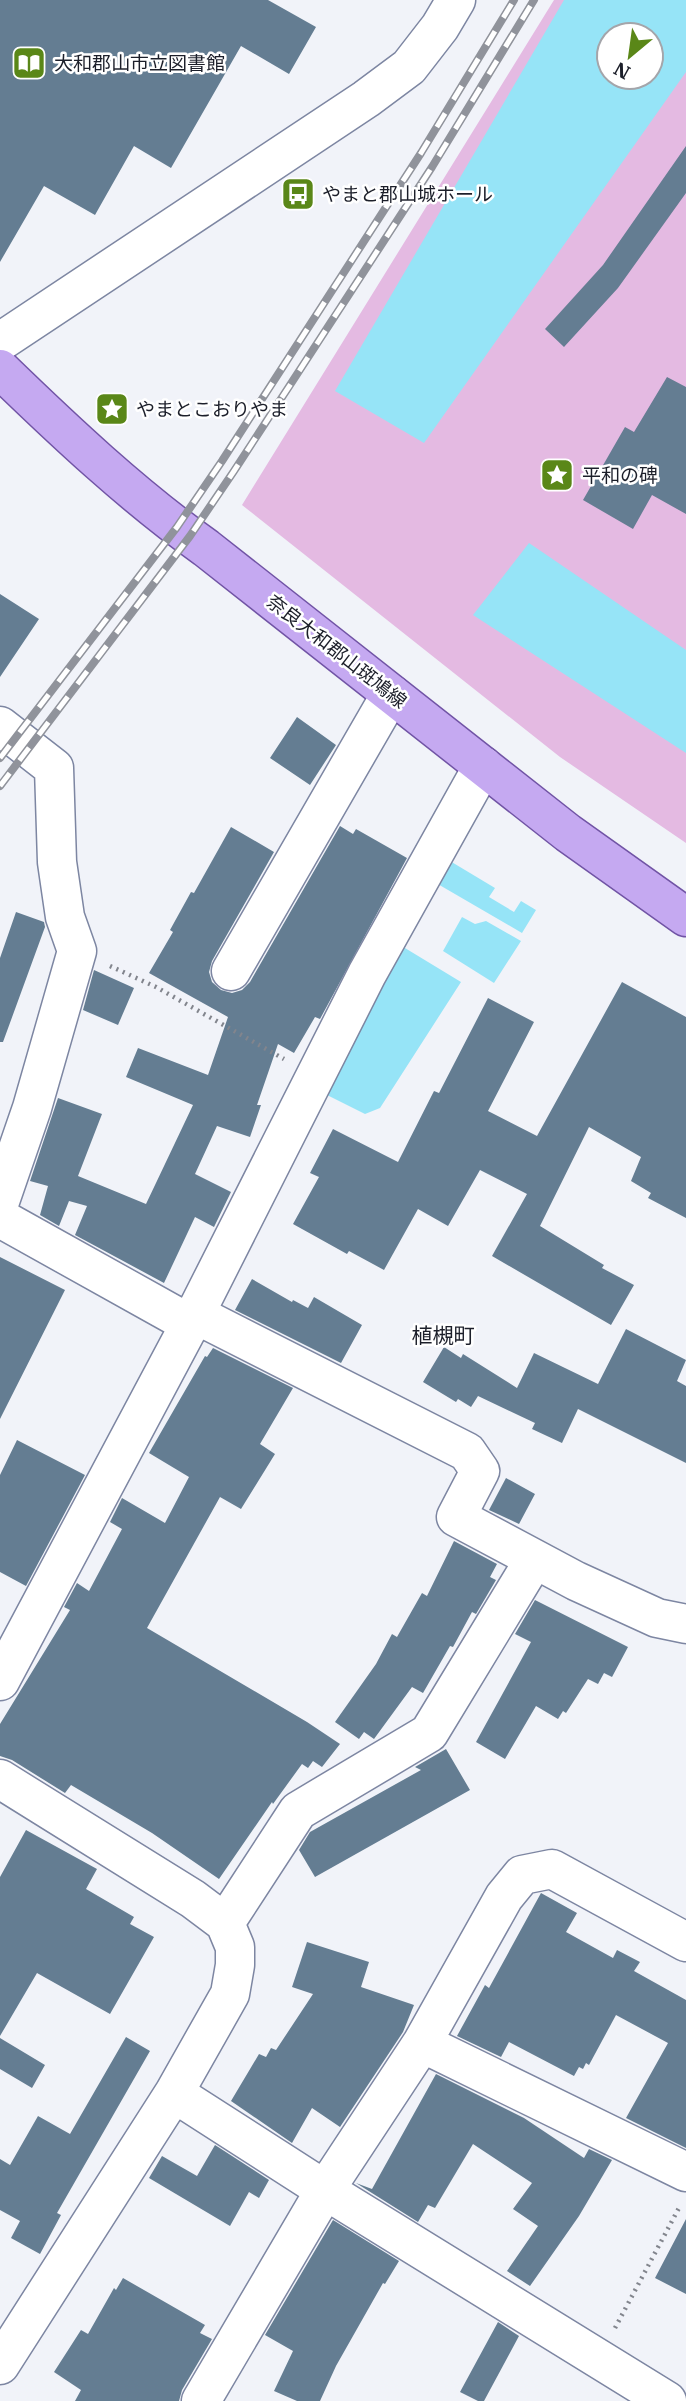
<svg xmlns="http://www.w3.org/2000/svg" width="686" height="2401" font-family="'IBM Plex Serif','Noto Sans JP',serif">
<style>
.green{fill:#e4bae2;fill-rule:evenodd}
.water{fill:#96e4f7;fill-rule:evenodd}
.building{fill:#647d92}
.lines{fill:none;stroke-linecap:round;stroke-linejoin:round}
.minor-casing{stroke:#7d86a2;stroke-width:41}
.major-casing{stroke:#7154a5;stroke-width:41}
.path{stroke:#82858d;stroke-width:4.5;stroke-dasharray:2 5;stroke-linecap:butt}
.minor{stroke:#fff;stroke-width:38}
.major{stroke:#c5a9f1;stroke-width:38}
.rail-casing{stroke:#90939b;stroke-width:8}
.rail{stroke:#fff;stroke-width:5;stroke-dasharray:16;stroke-linecap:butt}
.labels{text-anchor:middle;stroke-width:5;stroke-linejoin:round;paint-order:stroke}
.poi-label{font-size:19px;fill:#1c1f2a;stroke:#fff;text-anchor:start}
.street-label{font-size:19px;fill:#1c1f2a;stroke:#fff}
.neighbourhood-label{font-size:21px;fill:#1c1f2a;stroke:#fff}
</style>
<rect width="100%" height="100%" fill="#f1f3f9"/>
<path class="green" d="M554 0H686V843L560 757 242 505ZM609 35H651V77H609Z"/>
<path class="water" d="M564 0H686V72L424 443 335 391ZM609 35H651V77H609Z
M529 543 686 650V753L473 615Z
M450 861 495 888 489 897 514 912 521 901 536 910 522 933 436 883Z
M462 917 475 924 486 921 521 941 494 983 443 951Z
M400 945 461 982 380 1108 365 1114 327 1095Z"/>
<path class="building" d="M0 0H268L316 27 289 74 241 46 171 168 134 146 95 215 44 186 0 262Z
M686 146V193L618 288 564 347 545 329 603 265Z
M667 377 686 387V514L652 495 633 529 583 500 625 427 634 432Z
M0 594 39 619 0 677Z
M297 717 336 745 310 785 270 758Z
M340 826 353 834 356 829 407 858 320 1019 315 1017 294 1053 278 1044 257 1105H261L250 1137 217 1126 195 1174 231 1192 214 1227 195 1217 164 1283 75 1235 87 1206 69 1201 59 1226 40 1215 48 1186 30 1181 58 1098 102 1114 78 1176 146 1204 193 1105 126 1077 138 1048 208 1075 228 1017 149 973 173 932 170 930 191 892 194 893 231 827 274 852 212 961 209 972 212 982 221 990 232 993 242 990 250 982Z
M16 912 44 922 45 927 3 1042H0V958Z
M94 970 134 988 118 1025 83 1010Z
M622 982 686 1017V1218L648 1198 651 1193 631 1181 641 1157 589 1127 540 1226 604 1265 602 1268 634 1285 611 1325 492 1256 527 1194 480 1170 448 1226 418 1209 384 1270 349 1251 347 1254 293 1224 319 1177 310 1173 333 1129 398 1162 434 1091 439 1093 488 998 534 1022 488 1111 537 1136Z
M0 1257 65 1290 0 1419Z
M252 1279 292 1302 293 1300 308 1308 314 1297 362 1325 341 1363 235 1310Z
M626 1329 686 1360 677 1381 686 1386V1463L578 1409 562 1443 532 1429 535 1423 478 1396 471 1407 458 1399 456 1402 423 1382 444 1347 461 1358 463 1354 517 1388 534 1353 598 1384Z
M213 1348 293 1388 260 1444 275 1454 241 1509 220 1497 147 1628 307 1722 340 1744 322 1767 313 1761 308 1768 302 1764 273 1804 272 1802 219 1879 152 1833 71 1785 65 1793 12 1760 0 1756V1724L70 1610 64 1607 77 1583 89 1591 122 1529 110 1522 122 1498 165 1523 189 1477 149 1453 205 1356 207 1357Z
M17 1440 85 1475 26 1586 0 1572V1475Z
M506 1478 535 1494 519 1524 489 1510Z
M454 1541 497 1564 490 1577 496 1580 476 1614 472 1612 453 1647 450 1646 423 1693 412 1687 374 1739 364 1732 359 1739 335 1722 376 1664 392 1634 397 1637 422 1593 427 1596Z
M535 1600 628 1647 612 1677 604 1673 598 1684 588 1679 566 1713 563 1711 558 1719 536 1706 505 1759 476 1742 531 1642 515 1634Z
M446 1749 470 1790 315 1877 299 1850 310 1832 421 1770 415 1767Z
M26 1830 97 1869 86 1889 134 1917 130 1924 154 1937 110 2014 37 1973 0 2036V1877Z
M541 1893 577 1913 566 1932 613 1958 617 1950 640 1962 634 1971 686 2000V2148L626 2118 668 2043 616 2015 589 2065 586 2063 583 2069 579 2067 574 2076 509 2042 501 2057 457 2036 485 1985 489 1988Z
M307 1942 369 1962 361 1987 414 2005 403 2032 340 2127 312 2108 292 2143 231 2101 259 2054 266 2057 271 2048 276 2050 313 1994 292 1987Z
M126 2037 150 2051 57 2213 61 2215 40 2254 11 2238 20 2221 0 2210V2159L10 2165 38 2116 70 2134Z
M0 2038 45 2065 32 2088 0 2069Z
M436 2074 524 2118 584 2158 589 2149 612 2160 579 2216 530 2286 507 2271 538 2226 513 2209 532 2183 473 2144 435 2208 428 2205 418 2222 356 2183 372 2189Z
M215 2145 269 2180 259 2198 249 2192 230 2226 149 2178 162 2156 197 2176Z
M686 2219V2294L655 2278Z
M333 2220 399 2261 385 2284 383 2283 336 2366 320 2401H297L274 2391 293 2351 265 2335Z
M123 2278 205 2325 200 2333 212 2339 182 2390 179 2401H75L81 2390 54 2372 81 2330 88 2334 114 2288 116 2290Z
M498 2322 519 2336 484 2401H478L460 2392Z"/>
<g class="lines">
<defs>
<path id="minor" d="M0 342 366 99 409 67 440 27 456 0
M0 726 54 768 57 862 65 917 77 951 32 1108 0 1201
M231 971 391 694
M0 1218 190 1324
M195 1314 467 1452 480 1471 456 1517 576 1581 657 1618 686 1624
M0 1681 190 1324 367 974 483 766
M0 1779 193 1899 225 1923 235 1947V1965L230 1994 174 2093 0 2365
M225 1923 298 1811 429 1733 534 1560
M422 2043 686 2172
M174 2093 325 2190 667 2401
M201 2401 325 2190 422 2043 504 1897 522 1875 552 1869 686 1942"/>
<path id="major" d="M0 369C65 432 132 495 206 548L568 833 686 917"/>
</defs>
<use href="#minor" class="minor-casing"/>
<use href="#major" class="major-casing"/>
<path class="path" d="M110 966 156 987 284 1059
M615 2328 680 2206"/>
<use href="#minor" class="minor"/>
<use href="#major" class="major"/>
<defs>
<path id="rail" d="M0 758 177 527 222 461 421 153 514 0
M0 786 190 536 234 471 432 167 534 0"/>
</defs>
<use href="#rail" class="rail-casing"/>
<use href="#rail" class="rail"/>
</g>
<defs>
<symbol id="library-square" viewBox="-11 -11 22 22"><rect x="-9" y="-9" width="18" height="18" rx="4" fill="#5a8718" stroke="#fff"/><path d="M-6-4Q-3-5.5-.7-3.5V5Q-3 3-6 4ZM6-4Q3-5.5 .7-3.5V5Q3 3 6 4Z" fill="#fff"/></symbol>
<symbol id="bus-square" viewBox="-11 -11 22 22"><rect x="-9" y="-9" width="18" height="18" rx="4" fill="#5a8718" stroke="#fff"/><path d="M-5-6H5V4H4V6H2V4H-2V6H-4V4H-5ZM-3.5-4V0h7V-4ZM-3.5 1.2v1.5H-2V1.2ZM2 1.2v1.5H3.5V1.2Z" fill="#fff"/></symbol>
<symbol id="sight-square" viewBox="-11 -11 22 22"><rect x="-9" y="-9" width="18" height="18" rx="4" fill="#5a8718" stroke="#fff"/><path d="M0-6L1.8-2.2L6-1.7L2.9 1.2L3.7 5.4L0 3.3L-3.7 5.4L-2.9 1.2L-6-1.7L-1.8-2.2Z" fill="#fff"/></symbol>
</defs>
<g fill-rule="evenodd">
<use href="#library-square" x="10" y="44" width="38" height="38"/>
<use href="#bus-square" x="279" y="175" width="38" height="38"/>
<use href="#sight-square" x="93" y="390" width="38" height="38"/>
<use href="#sight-square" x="538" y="456" width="38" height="38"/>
</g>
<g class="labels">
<g class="poi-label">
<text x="54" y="70">大和郡山市立図書館</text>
<text x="322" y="201">やまと郡山城ホール</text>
<text x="136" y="416">やまとこおりやま</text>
<text x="582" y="482">平和の碑</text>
</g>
<g class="street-label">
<text transform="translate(337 651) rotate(38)" y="7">奈良大和郡山斑鳩線</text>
</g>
<g class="neighbourhood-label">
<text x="443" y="1343">植槻町</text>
</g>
</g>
<g transform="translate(630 56) rotate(209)"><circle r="33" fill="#ffffff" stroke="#a4a5aa" stroke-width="2"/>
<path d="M0-5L12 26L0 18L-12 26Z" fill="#5a8718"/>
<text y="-10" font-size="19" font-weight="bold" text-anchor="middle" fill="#1c1f2a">N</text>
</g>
</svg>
